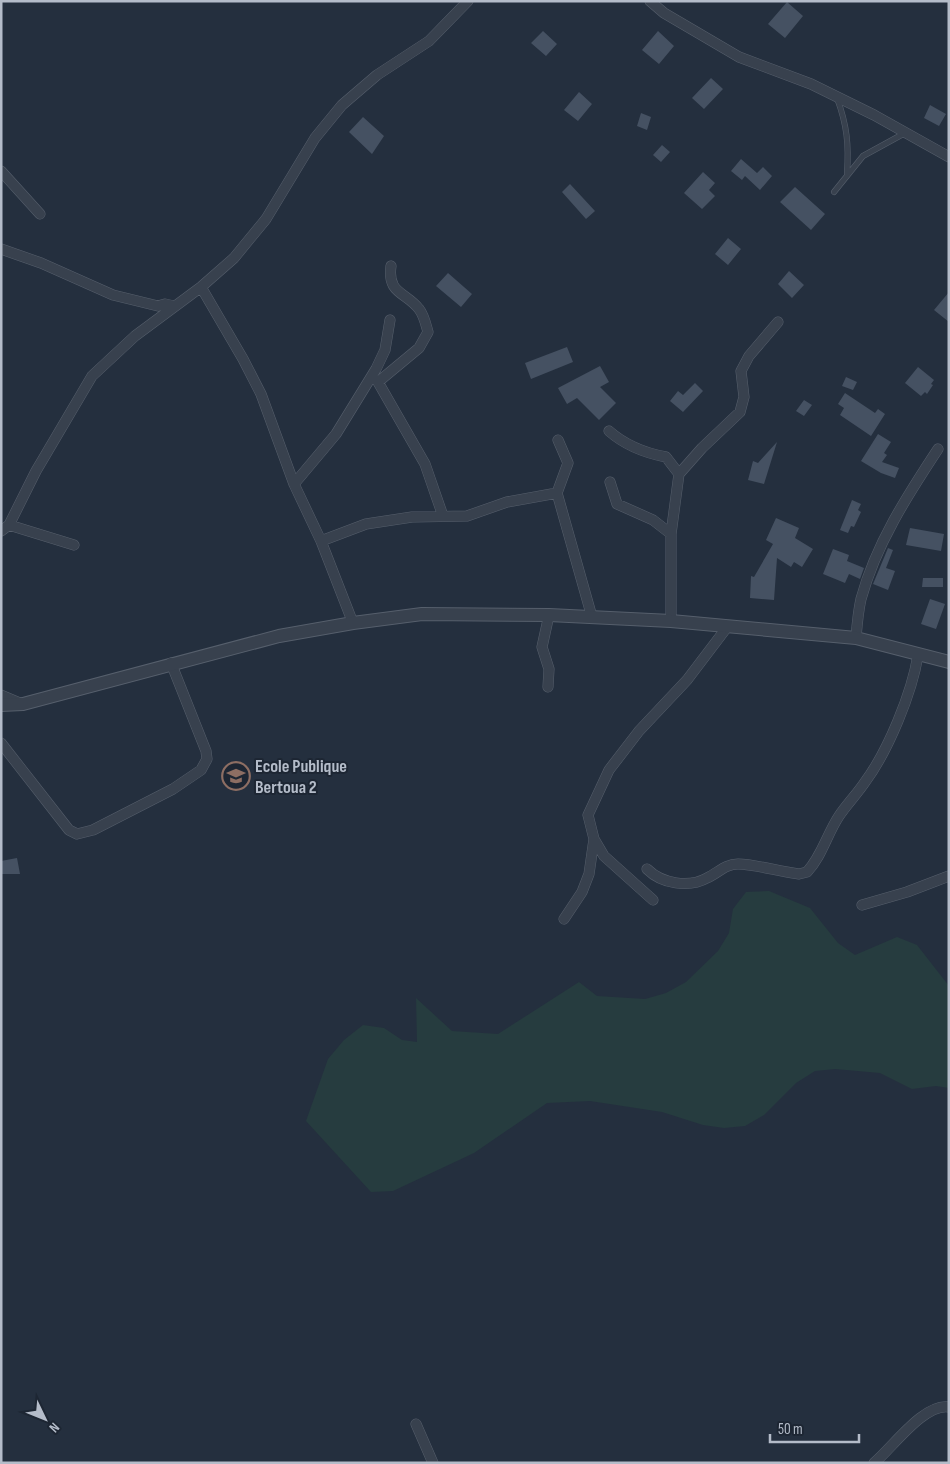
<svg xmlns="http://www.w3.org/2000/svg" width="950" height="1464" font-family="'Sofia Sans Condensed',sans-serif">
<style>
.green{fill:#263c3f}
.building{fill:#455162}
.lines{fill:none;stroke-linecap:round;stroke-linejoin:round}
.service-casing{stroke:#565f6c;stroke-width:6}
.minor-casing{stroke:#565f6c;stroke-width:11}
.tertiary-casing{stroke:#565f6c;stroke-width:14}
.service{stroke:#38414e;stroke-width:5}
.minor{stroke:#38414e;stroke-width:10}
.tertiary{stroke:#38414e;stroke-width:12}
.labels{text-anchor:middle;stroke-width:4;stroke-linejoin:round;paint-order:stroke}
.poi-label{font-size:18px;font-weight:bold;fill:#b4bcc9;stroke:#1d2633;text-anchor:start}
</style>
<rect width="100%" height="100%" fill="#242f3e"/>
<path class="green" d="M769 891 810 908 838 943 855 955 897 937 917 945 949 986V1088L936 1086 912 1089 880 1073 835 1069 815 1071 796 1083 764 1115 745 1126 724 1128 703 1125 662 1112 590 1101 547 1103 474 1153 393 1191 371 1192 306 1121 328 1059 344 1040 363 1025 384 1028 402 1040 417 1042 416 998 452 1031 498 1034 579 982 597 996 645 999 666 993 686 982 718 951 729 933 733 909 746 892Z"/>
<path class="building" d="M787 2 803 16 785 38 768 24Z
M543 31 557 44 546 56 531 43Z
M658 31 674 46 659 64 642 50Z
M711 78 723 89 704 109 692 98Z
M579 92 592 104 578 121 564 110Z
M930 105 946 114 939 126 924 118Z
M641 113 651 117 647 130 637 126Z
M363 117 384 136 372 154 349 132Z
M662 145 670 152 661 162 653 155Z
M741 159 757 173 763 167 772 176 760 190 745 176 742 180 731 171Z
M703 172 715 183 709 190 715 196 702 209 684 193Z
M570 184 595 211 586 219 562 192Z
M795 187 825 214 811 230 780 202Z
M728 238 741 249 728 265 715 254Z
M789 271 804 285 792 298 778 284Z
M448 273 472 294 461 307 436 286Z
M949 292V322L934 310Z
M567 347 573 362 531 379 525 363Z
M600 366 609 382 600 387 616 403 599 420 577 398 567 404 558 388Z
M918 367 934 380 931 384 933 385 927 394 925 392 921 396 905 383Z
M846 377 857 382 853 390 842 386Z
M695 383 703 391 683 412 670 401 678 391 683 395Z
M845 393 875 413 878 409 885 414 871 436 840 415 844 408 838 404Z
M804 400 812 405 804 416 796 411Z
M878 434 891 442 884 453 887 455 882 462 899 468 895 478 881 473 861 461Z
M777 442 764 484 748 480 753 461 758 463Z
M852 500 861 504 858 510 861 512 854 527 851 526 848 533 840 530Z
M776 518 799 528 795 538 813 549 802 567 794 562 791 567 777 558 774 600 750 598 751 576 754 577 773 544 766 540Z
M910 528 944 534 941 551 906 545Z
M888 548 893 550 886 568 895 571 888 590 873 584Z
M833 549 849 555 847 561 864 568 860 579 849 574 845 583 823 574Z
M923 578H943V587H922Z
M930 599 945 604 936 629 921 624Z
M17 858 20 874H1V861Z"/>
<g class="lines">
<defs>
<path id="service" d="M837 98C847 125 849 145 847 173
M834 192 863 156 905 133"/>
<path id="minor" d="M650 1 664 13 739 57 811 84 874 115 949 157
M1 171 40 214
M1 249 41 263 113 295 158 306 165 304 174 306
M391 266C387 294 406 292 419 309 424 315 426 325 428 332L419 348 378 382 425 464 443 516
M201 287 243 359 261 394 294 484 321 541 353 623
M609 431C626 446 645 453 666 457L679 474
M558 440 568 463 557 493 592 617
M610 482 617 504 653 520 671 534
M294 484 336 434 376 369 385 350 390 320
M9 525 74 545
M1 531 9 525 36 471 92 376 135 336 201 287 234 258 266 219 315 138 342 105 377 75 429 41 468 1
M321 541 366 524 412 517 467 516 507 502 557 493
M671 621V534L679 474 702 448 740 412 744 397 741 371 749 356 778 322
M856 638C857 625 858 612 861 599 876 544 907 496 938 449
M548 687 549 669 542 647 549 615
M1 695 20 703
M1 743 69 830 77 834 93 830 173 789 201 770 207 759 206 751 171 663
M594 839 604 856 653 900
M647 869C662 884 689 888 707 878 718 873 725 864 738 864 755 864 780 872 799 874L807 872C822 856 827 834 839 816 847 804 857 794 865 782 888 751 912 693 918 655
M862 905 907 892 949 876
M564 919 582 892 589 874 594 839 588 815 609 770 639 731 687 680 728 626
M416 1424 433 1463
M874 1463C893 1447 924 1403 949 1407"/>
<path id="tertiary" d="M1 705 23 704 279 636 353 623 422 614 549 615 671 621 856 638 949 662"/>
</defs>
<use href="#service" class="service-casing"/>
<use href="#minor" class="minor-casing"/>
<use href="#tertiary" class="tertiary-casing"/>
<use href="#service" class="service"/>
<use href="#minor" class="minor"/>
<use href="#tertiary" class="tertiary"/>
</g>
<defs>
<symbol id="school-ring" viewBox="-11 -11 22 22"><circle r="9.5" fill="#1d2633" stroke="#8d6e63" stroke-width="1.5"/><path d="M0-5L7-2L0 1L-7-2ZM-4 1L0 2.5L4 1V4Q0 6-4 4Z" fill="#8d6e63"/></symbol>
</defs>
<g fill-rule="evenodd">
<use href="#school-ring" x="220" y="760" width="32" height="32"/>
</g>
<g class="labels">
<g class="poi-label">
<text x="255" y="772">Ecole Publique<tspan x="255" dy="21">Bertoua 2</tspan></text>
</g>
</g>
<rect width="950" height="1464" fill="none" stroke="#b4bcc9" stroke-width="5"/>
<g transform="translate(45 1419) rotate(133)" stroke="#1d2633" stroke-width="4" paint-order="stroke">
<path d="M0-4L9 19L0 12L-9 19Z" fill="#b4bcc9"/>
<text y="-8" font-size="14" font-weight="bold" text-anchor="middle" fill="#b4bcc9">N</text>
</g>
<path d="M770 1434v8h89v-8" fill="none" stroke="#b4bcc9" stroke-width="2.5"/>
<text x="778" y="1434" font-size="15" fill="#b4bcc9" stroke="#1d2633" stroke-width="4" paint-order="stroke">50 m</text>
</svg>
